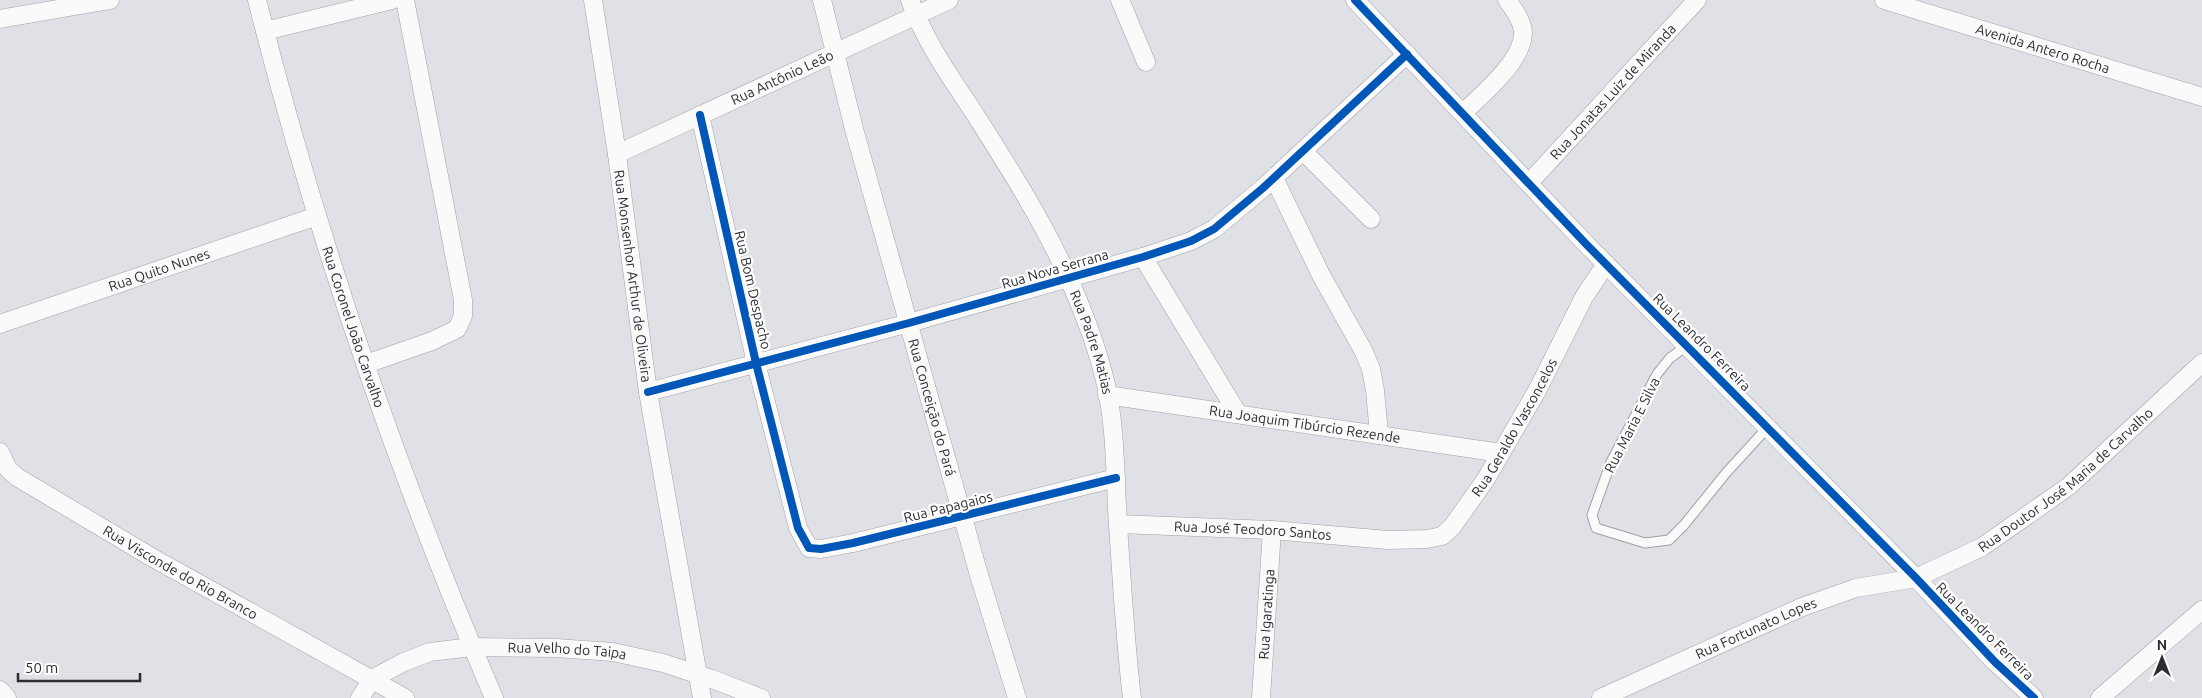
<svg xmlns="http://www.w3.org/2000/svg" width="2202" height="698" font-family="Ubuntu,sans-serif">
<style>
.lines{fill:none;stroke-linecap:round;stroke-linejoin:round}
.lane-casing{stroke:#a1a1a5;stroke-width:11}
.street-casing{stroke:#a1a1a5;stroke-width:19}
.lane{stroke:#fafafb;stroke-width:9}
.street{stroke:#fafafb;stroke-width:18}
.cycleway-casing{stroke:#fff;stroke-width:11}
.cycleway{stroke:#0057b8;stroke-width:8}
.labels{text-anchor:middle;stroke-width:4.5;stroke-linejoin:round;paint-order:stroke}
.street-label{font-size:14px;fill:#2c2d30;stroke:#fff}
</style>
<rect width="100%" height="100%" fill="#e0e1e6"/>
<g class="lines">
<defs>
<path id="lane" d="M1688 345 1670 358 1657 374 1611 462 1592 515 1596 528 1645 543 1669 540 1684 525 1726 473 1768 427"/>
<g id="street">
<path id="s1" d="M257 0C317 238 397 472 494 698"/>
<path id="s2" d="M593 0 617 154 648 392 702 698"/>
<path id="s3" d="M822 0 854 129 979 575 1017 698"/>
<path id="s4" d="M910 0C924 39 948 74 971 108 1006 163 1042 219 1069 279 1084 313 1098 349 1106 385 1116 428 1115 481 1118 525 1122 583 1125 640 1132 698"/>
<path d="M1120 0 1146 62"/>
<path d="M1355 0 1587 245 1916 578 1995 662 2034 698"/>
<path id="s5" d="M1884 0 2202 97"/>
<path d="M0 19 110 0"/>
<path d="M265 31 392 0"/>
<path d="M1463 113C1481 95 1522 62 1523 34 1523 21 1514 10 1507 0"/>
<path d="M700 115 756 363 798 528 809 548 821 549 853 543 1116 478"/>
<path d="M1303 151 1371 219"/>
<path id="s6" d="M617 154 949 0"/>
<path d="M1274 178 1321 275 1364 352 1371 369 1375 390 1379 435"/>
<path id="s7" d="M1529 183 1697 0"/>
<path d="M1143 257 1238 414"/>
<path id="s8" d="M0 324 317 216"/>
<path d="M366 364 432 341 457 329 463 316V300L405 0"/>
<path d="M648 392 909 323 1143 257 1191 241 1214 229 1263 188 1407 54"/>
<path id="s9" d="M1107 395 1501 453"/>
<path id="s10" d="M0 452 8 469 17 477 153 558 405 698"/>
<path id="s11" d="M1118 524 1272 530 1388 540 1427 539 1442 536 1452 527 1486 479 1538 389 1584 297 1606 264"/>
<path d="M0 690 7 698"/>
<path id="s12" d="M360 698 372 679 404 662 430 652 472 647 556 648 613 652 663 663 712 679 761 698"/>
<path id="s13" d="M1261 698 1272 530"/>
<path id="s14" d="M1601 698 1802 607 1856 588 1916 578 1982 547 2069 486 2202 363"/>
<path d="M2100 698 2202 610"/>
</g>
</defs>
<use href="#lane" class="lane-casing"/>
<use href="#street" class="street-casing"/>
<use href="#lane" class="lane"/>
<use href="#street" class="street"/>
<defs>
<path id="cycleway" d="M1355 0 1587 245 1916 578 1995 662 2034 698
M700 115 756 363 798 528 809 548 821 549 853 543 1116 478
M648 392 909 323 1143 257 1191 241 1214 229 1263 188 1407 54"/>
</defs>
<use href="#cycleway" class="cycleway-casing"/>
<use href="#cycleway" class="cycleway"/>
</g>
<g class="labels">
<g class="street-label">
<text dy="5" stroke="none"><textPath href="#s5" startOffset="166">Avenida Antero Rocha</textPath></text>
<text dy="5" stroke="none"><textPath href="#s6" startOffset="182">Rua Antônio Leão</textPath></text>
<text dy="5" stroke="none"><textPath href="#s7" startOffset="124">Rua Jonatas Luiz de Miranda</textPath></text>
<text transform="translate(1055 269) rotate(-16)" y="5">Rua Nova Serrana</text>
<text dy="5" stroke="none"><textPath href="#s8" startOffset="168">Rua Quito Nunes</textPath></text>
<text dy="5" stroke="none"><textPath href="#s2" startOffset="279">Rua Monsenhor Arthur de Oliveira</textPath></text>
<text transform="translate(753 290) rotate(77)" y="5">Rua Bom Despacho</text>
<text dy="5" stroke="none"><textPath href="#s1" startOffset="341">Rua Coronel João Carvalho</textPath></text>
<text transform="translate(1702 342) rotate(45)" y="5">Rua Leandro Ferreira</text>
<text dy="5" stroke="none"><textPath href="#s4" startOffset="389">Rua Padre Matias</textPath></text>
<text dy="5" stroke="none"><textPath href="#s3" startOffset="422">Rua Conceição do Pará</textPath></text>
<text dy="5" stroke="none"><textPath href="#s9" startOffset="200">Rua Joaquim Tibúrcio Rezende</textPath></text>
<text transform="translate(1632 425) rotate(-63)" y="5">Rua Maria E Silva</text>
<text dy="5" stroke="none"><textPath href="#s11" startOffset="456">Rua Geraldo Vasconcelos</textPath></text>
<text dy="5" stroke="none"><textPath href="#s14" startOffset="519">Rua Doutor José Maria de Carvalho</textPath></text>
<text transform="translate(948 507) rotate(-14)" y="5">Rua Papagaios</text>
<text dy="5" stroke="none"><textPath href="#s11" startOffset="135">Rua José Teodoro Santos</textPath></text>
<text dy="5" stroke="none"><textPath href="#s10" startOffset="220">Rua Visconde do Rio Branco</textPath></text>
<text dy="5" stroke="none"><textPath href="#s13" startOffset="84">Rua Igaratinga</textPath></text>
<text dy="5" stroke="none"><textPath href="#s14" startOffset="170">Rua Fortunato Lopes</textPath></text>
<text transform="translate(1985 631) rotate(45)" y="5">Rua Leandro Ferreira</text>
<text dy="5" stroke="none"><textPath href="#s12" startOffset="224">Rua Velho do Taipa</textPath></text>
</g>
</g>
<g transform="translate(2162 658)" stroke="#ffffff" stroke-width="4" paint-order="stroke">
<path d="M0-4L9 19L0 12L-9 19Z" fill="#2c2d30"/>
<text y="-8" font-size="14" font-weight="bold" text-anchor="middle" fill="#2c2d30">N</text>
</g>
<path d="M18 673v8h122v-8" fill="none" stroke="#2c2d30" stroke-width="2.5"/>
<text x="25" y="673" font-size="15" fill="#2c2d30" stroke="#ffffff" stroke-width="4" paint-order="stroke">50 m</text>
</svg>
